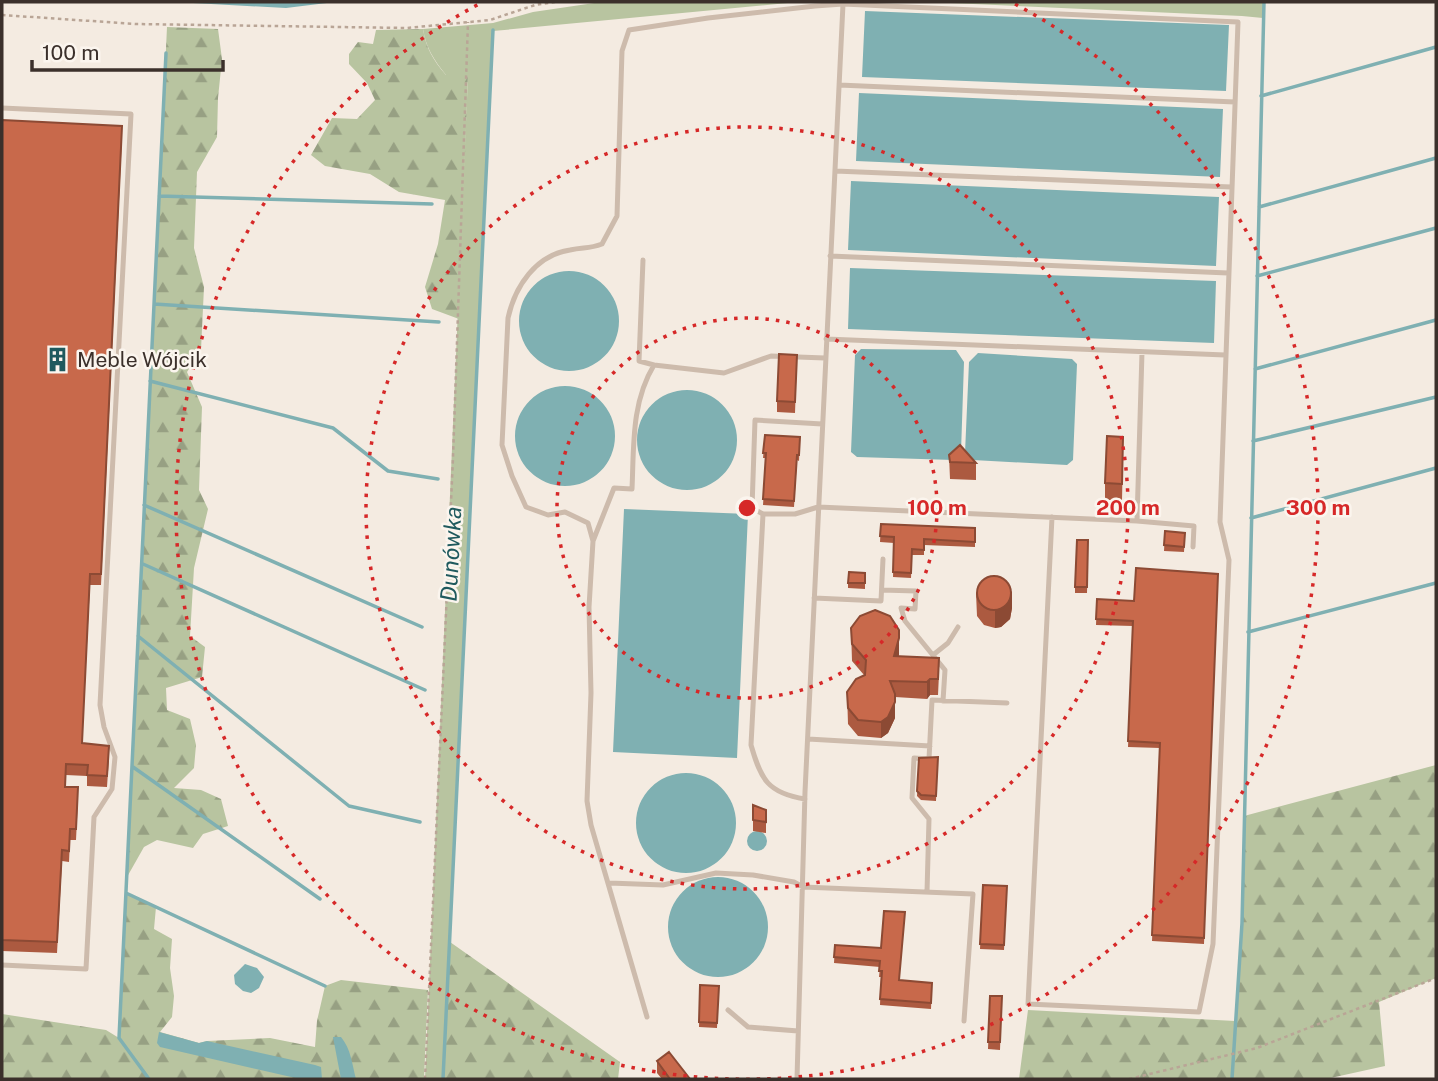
<svg xmlns="http://www.w3.org/2000/svg" width="1438" height="1081" font-family="'Public Sans',sans-serif">
<style>
.green{fill:#b8c4a0}
.forest{fill:url(#forest-firs)}
.water{fill:#7fb0b2}
.lines{fill:none;stroke-linecap:round;stroke-linejoin:round}
.stream{stroke:#7fb0b2;stroke-width:3.5}
.path{stroke:#b9a596;stroke-width:2.5;stroke-dasharray:3.5 3.5;stroke-linecap:butt}
.service{stroke:#cdbbac;stroke-width:5}
.wall{fill:#ac5a40}
.shaded-wall{fill:#8c4a34}
.building{fill:#c8694b;stroke:#8c4a34;stroke-width:2}
.ring{fill:none;stroke:#d62828;stroke-width:3.5;stroke-dasharray:3.5 7}
.labels{text-anchor:middle;stroke-width:5;stroke-linejoin:round;paint-order:stroke}
.poi-label{font-size:21px;fill:#3b302b;stroke:#fbf5ee;text-anchor:start}
.water-label{font-size:23px;font-style:italic;fill:#1f5a5e;stroke:#fbf5ee}
.centre{fill:#d62828;stroke:#fbf5ee;stroke-width:3.5}
.ring-label{font-size:21px;text-anchor:middle;font-weight:bold;fill:#d62828;stroke:#fbf5ee;stroke-width:5;stroke-linejoin:round;paint-order:stroke}
</style>
<defs>
<pattern id="forest-firs" width="22" height="20" patternUnits="userSpaceOnUse" patternTransform="scale(1.75)"><rect width="22" height="20" fill="#b8c4a0"/><path d="M5 1l3.5 6h-7zM16 11l3.5 6h-7z" fill="#97a083"/></pattern>
</defs>
<rect width="100%" height="100%" fill="#f4ebe1"/>
<path class="green" d="M601 2H798L493 31 443 1079H425L468 75H446C434 60 426 48 423 29L493 23 533 12Z
M928 2H1263V18L1242 16Z"/>
<path class="forest" d="M167 27 218 29 222 59 218 98 217 137 197 172 194 248 204 287 201 350 187 372 202 407 199 490 208 509 194 568 190 636 205 647 202 677 166 688 167 710 190 719 196 745 194 768 174 788 201 790 221 799 228 826 203 834 193 848 157 840 144 847 127 877Z
M423 29C426 48 433 60 446 75L468 74 459 319 432 309 425 287 438 244 445 200 399 192 370 174 325 166 311 155 332 118 357 119 375 100 367 83 349 64V54L358 42 373 44 376 30Z
M1436 765V978L1379 1002 1385 1066 1326 1079H1019L1028 1010 1235 1021 1242 923 1244 816Z
M126 893 156 907 154 929 172 939 170 968 174 996 172 1017 160 1032 199 1043 207 1041 270 1038 315 1047 317 1021 325 986 341 980 428 990 424 1079H2V1014L106 1030 119 1038Z
M450 942 620 1062 618 1079H443Z"/>
<path class="water" d="M175 2H335L286 8Z
M865 11 1229 25 1226 91 862 77Z
M859 93 1223 109 1220 177 856 161Z
M851 181 1219 197 1216 266 848 250Z
M850 268 1216 281 1214 343 848 329Z
M519 321a50 50 0 1 1 100 0a50 50 0 1 1-100 0Z
M861 349 956 350 964 362 961 452 953 460 857 457 851 452 855 355Z
M978 353 1072 359 1077 364 1073 460 1067 465 973 460 965 453 969 362Z
M515 436a50 50 0 1 1 100 0a50 50 0 1 1-100 0Z
M637 440a50 50 0 1 1 100 0a50 50 0 1 1-100 0Z
M624 509 748 514 737 758 613 752Z
M636 823a50 50 0 1 1 100 0a50 50 0 1 1-100 0Z
M747 841a10 10 0 1 1 20 0a10 10 0 1 1-20 0Z
M668 927a50 50 0 1 1 100 0a50 50 0 1 1-100 0Z
M245 964 257 968 264 977 259 988 251 993 243 991 235 984 234 975Z
M159 1032 199 1043 207 1041 315 1065 321 1067 322 1079H300L160 1047 157 1043Z
M333 1037H341C351 1049 352 1064 356 1079H341Z"/>
<g class="lines">
<path class="stream" d="M1261 96 1436 47
M159 196 432 204
M1259 207 1436 158
M1257 276 1436 228
M154 304 439 322
M1255 369 1436 320
M150 381 333 428 388 471 438 479
M1253 441 1436 397
M144 505 422 627
M1251 518 1436 468
M143 564 425 690
M1248 632 1436 583
M138 636 349 806 420 822
M133 767 320 899
M126 893 325 986
M149 1079 119 1038 166 53
M443 1079 493 30
M1232 1079 1242 923 1264 2"/>
<path class="path" d="M2 15 136 24 407 28 490 20 535 5 555 2
M425 1079 453 458 468 22
M1129 1079 1257 1048 1436 978"/>
<path class="service" d="M839 85 1235 102
M2 108 131 114 100 705 104 727 115 757 112 789 94 817 86 969 2 965
M835 171 1231 187
M830 256 1228 273
M643 260 639 361 654 365
M826 339 1225 355
M763 514 752 508 755 420 822 424
M1137 521 1142 352
M593 541 614 488 632 489C634 447 631 403 654 365L724 373 771 356 825 358
M882 590 916 591 915 609 901 608 905 621 945 670 943 701
M814 598 881 601 883 559
M933 655 948 643 958 627
M808 739 930 746
M805 799C768 793 761 780 751 745L763 514H795L818 507 1137 521 1194 526 1193 547
M609 883 663 885 716 873 753 875 794 882 803 887 973 894 964 1021
M927 892 929 819 912 798 914 758 929 759 932 700 1007 703
M728 1010 748 1027 798 1031
M647 1017 591 825 587 801 591 693 589 607 593 541 588 523 565 512 548 515 526 507 512 476 502 445 508 318C515 286 536 255 570 250 584 247 589 249 602 244L617 216 622 51 629 30 708 18 815 6 843 4 1238 22 1220 522 1229 560 1213 944 1199 1012 1028 1004 1052 517
M797 1079 805 792 843 4"/>
</g>
<path class="wall" d="M2 120 122 137 101 585H90L82 743 109 757 107 787 87 786V776L66 775 65 787 78 798 76 840H70L69 862 62 861 57 953 2 951Z
M797 355 795 413 777 412V401Z
M765 435 800 437 799 461 797 460 794 507 763 505 766 458H763Z
M1123 454 1122 500H1105V483Z
M949 455 976 463V480L950 479Z
M881 524 975 528V547L924 545V555H912L911 578 893 577 894 543 880 542Z
M1165 531 1185 533 1184 552 1164 551Z
M1088 540 1087 593H1075V587Z
M865 573V589L848 588V583Z
M1218 574 1204 944 1152 941 1160 748 1128 747 1133 626 1096 625 1097 599 1134 601Z
M976 593 1012 608 1010 619 1001 627 995 628 984 625 977 616Z
M851 628 899 654V656L939 674 938 695H930L927 699 895 697V718L888 733 881 738 858 736 848 724 847 692 864 675 852 661Z
M938 757 936 801 921 800 917 796 919 758Z
M753 805 766 810V833L753 831Z
M983 885 1007 886 1004 950 980 949Z
M835 945 881 948 900 980 932 983 931 1009 880 1005 881 977H879L880 967 834 963Z
M700 985 719 986 717 1028 699 1027Z
M990 996H1002L1000 1050 988 1049Z
M657 1061 690 1079H662L657 1073Z"/>
<path class="shaded-wall" d="M1012 591V608L1010 619 1001 627 995 628V611Z
M899 638V654L894 673V656Z
M930 679V695L927 699V682Z
M895 702V718L888 733 881 738V722Z"/>
<path class="building" d="M2 120 122 126 101 574H90L82 743 109 746 107 776 87 775 88 765 66 764 65 787H78L76 829H70L69 851 62 850 57 942 2 940Z
M779 354 797 355 795 402 777 401Z
M765 435 800 437 799 455H797L794 501 763 499 766 453H763Z
M1107 436 1123 437 1122 484 1105 483Z
M960 445 976 463 950 462 949 455Z
M881 524 975 528V542L924 539V550L912 549 911 573 893 572 894 537 880 536Z
M1165 531 1185 533 1184 547 1164 545Z
M1077 540H1088L1087 587H1075Z
M1136 568 1218 574 1204 938 1152 935 1160 743 1128 741 1133 621 1096 619 1097 599 1134 601Z
M849 572 865 573V583H848Z
M977 593a17 17 0 1 1 34 0a17 17 0 1 1-34 0Z
M875 610 890 616 899 630V638L894 656 939 658 938 679H930L927 682 890 681 895 694V702L888 717 881 722 858 720 848 708 847 692 856 679 865 675 866 660 852 644 851 628 860 616Z
M938 757 936 796 921 795 917 791 919 758Z
M753 805 766 810V822L753 820Z
M983 885 1007 886 1004 945 980 944Z
M884 911 905 912 899 980 932 983 931 1003 880 999 882 971H879L880 961 834 957 835 945 881 948Z
M700 985 719 986 717 1023 699 1022Z
M990 996H1002L1000 1042H988Z
M669 1052 690 1079H670L657 1061Z"/>
<g class="ring">
<circle cx="747" cy="508" r="190"/>
<circle cx="747" cy="508" r="381"/>
<path d="M1015 4A571 571 0 1 1 479 4"/>
</g>
<defs>
<symbol id="building-bare" viewBox="-9 -9 18 18"><path d="M-4-6H4V6H1V3H-1V6H-4ZM-2.5-4.3h1.7v1.8h-1.7ZM.8-4.3h1.7v1.8H.8ZM-2.5-1h1.7V.8h-1.7ZM.8-1h1.7V.8H.8Z" fill="#1f5a5e" stroke="#fbf5ee" stroke-width="2.5" paint-order="stroke"/></symbol>
</defs>
<g fill-rule="evenodd">
<use href="#building-bare" x="40" y="342" width="35" height="35"/>
</g>
<g class="labels">
<g class="poi-label">
<text x="77" y="367">Meble Wójcik</text>
</g>
<g class="water-label">
<text transform="translate(451 554) rotate(-87)" y="8">Dunówka</text>
</g>
</g>
<circle cx="747" cy="508" r="10" class="centre"/>
<g class="ring-label">
<text x="937" y="515">100 m</text>
<text x="1128" y="515">200 m</text>
<text x="1318" y="515">300 m</text>
</g>
<rect width="1438" height="1081" fill="none" stroke="#3b302b" stroke-width="7"/>
<path d="M32 60v10h191v-10" fill="none" stroke="#3b302b" stroke-width="3.5"/>
<text x="42" y="60" font-size="21" fill="#3b302b" stroke="#fbf5ee" stroke-width="5" paint-order="stroke">100 m</text>
</svg>
